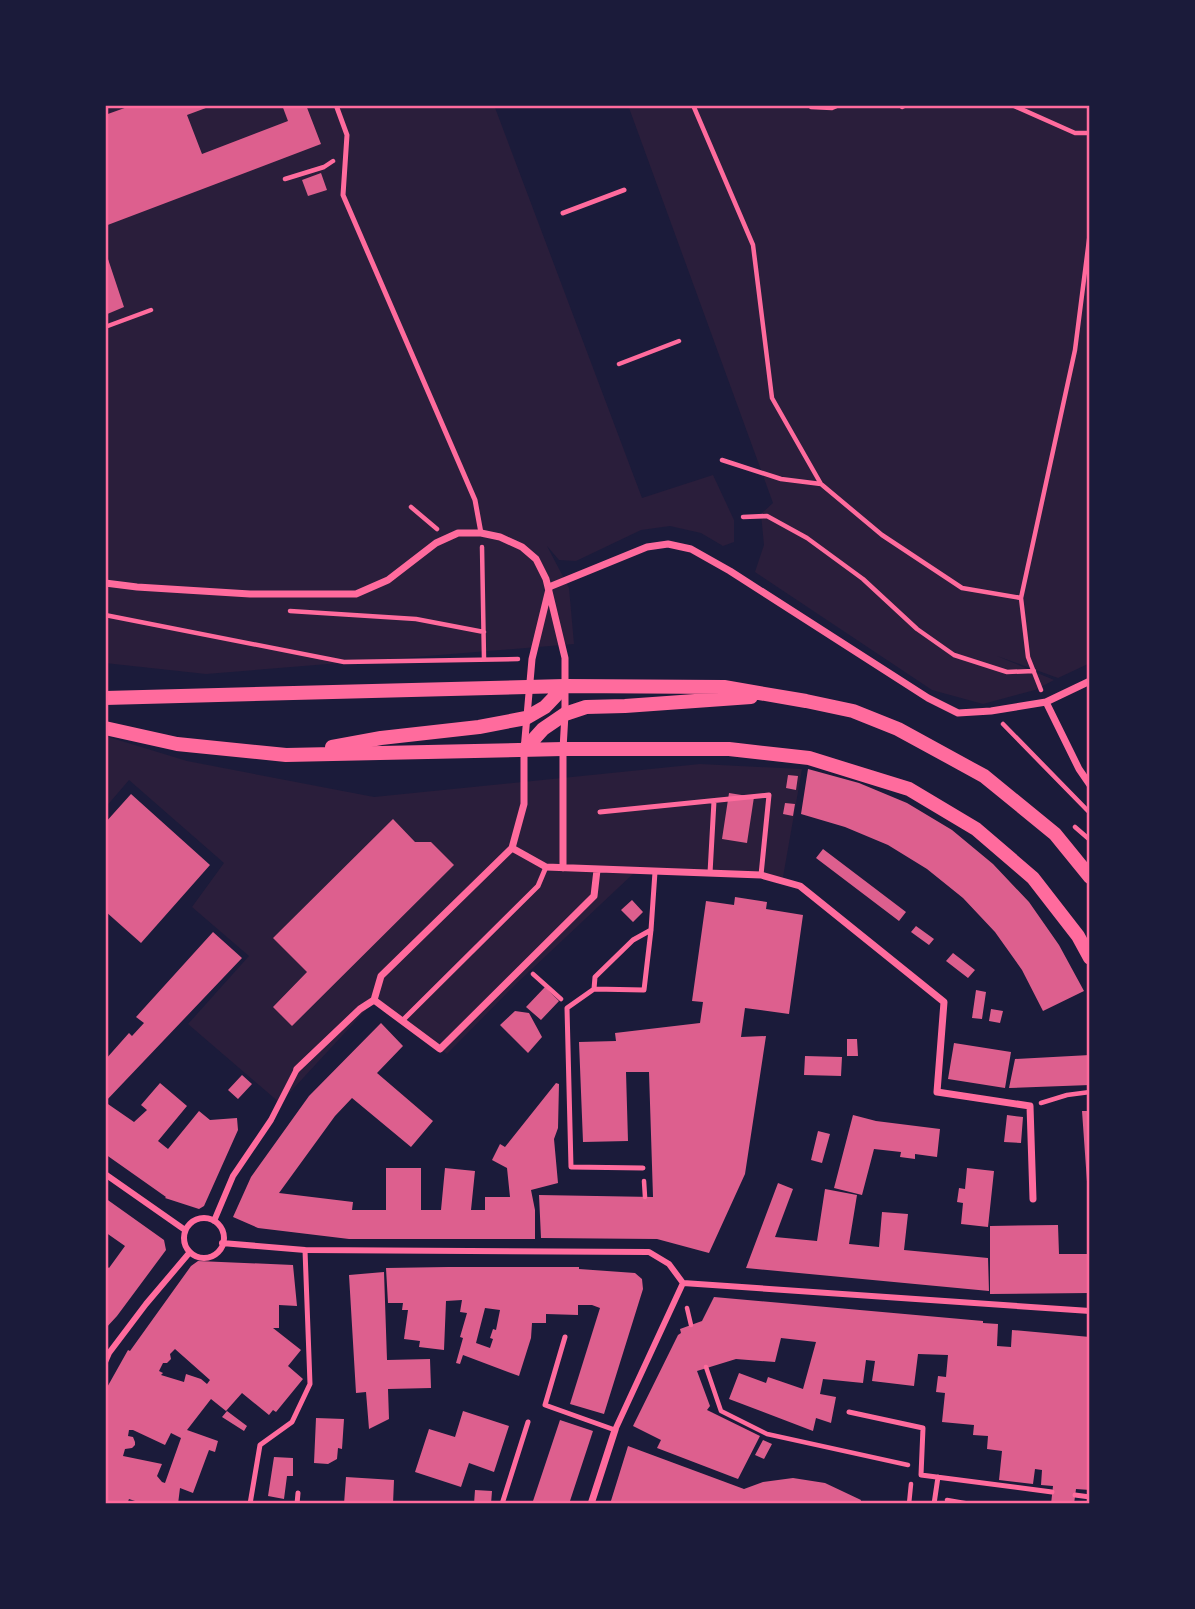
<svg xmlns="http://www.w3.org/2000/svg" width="1195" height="1609" font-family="'Fira Sans Condensed',sans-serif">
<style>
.green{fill:#2a1e3b}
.building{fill:#dd5f8e;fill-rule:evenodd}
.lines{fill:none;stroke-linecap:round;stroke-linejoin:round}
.path{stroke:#ff6b9d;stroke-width:4.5}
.service{stroke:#ff6b9d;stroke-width:5}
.pedestrian{stroke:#ff6b9d;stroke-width:6}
.minor{stroke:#ff6b9d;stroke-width:7}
.secondary{stroke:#ff6b9d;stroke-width:14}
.neatline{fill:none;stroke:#ff6b9d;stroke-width:2.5}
</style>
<rect width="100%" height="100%" fill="#1b1b3a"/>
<path class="green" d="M105 105H298L305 123 312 120 306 105H494L642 498 713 475 734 520V542L723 546 701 533 670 526 641 530 576 561 559 560 547 546 569 588 574 644 206 674 105 663Z
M628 105H1090V663L1058 678 997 656 1054 680 1035 690 983 704 932 690 755 572 764 545 761 514 773 503Z
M105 736 187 761 374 797 700 764 802 769 783 877 635 872 516 984 447 1054 377 998 280 1103 188 1024 249 956 192 907 224 863 129 780 105 808Z"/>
<path class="building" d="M133 105H214L187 115 202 154 288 121 282 105H306L321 144 105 226V115Z
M321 173 327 190 308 196 302 180Z
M105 250 124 307 105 315Z
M808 769 859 783 907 803 952 830 993 864 1029 902 1059 945 1084 991 1043 1011 1022 970 995 932 963 898 927 869 888 845 845 827 801 814Z
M788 775 798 776 796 790 786 788Z
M729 793 754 797 747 843 722 839Z
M131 794 210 865 141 943 105 911V823Z
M785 803 795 804 793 816 783 814Z
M393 819 415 842H431L454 865 292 1026 273 1007 307 972 273 938Z
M823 849 906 912 899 921 816 858Z
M735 897 767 902 766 909 803 915 789 1014 745 1008 741 1037 766 1036 745 1174 709 1253 657 1239 541 1238 539 1195 653 1197 649 1072H626L628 1141 583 1142 579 1042 616 1041 615 1033 700 1023 703 1002 692 1001 706 901 734 905Z
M632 900 643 912 633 922 621 910Z
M916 926 934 939 929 945 911 932Z
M213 932 242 958 105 1102 134 1122 147 1110 141 1105 160 1083 187 1106 158 1141 168 1149 199 1111 210 1120 237 1118 238 1130 204 1206 199 1209 165 1198 166 1197 105 1154V1060L129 1033 132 1036 144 1023 136 1017Z
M953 953 975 970 968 978 946 961Z
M545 987 559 1001 541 1020 526 1007Z
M976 990 986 992 982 1019 972 1018Z
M991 1009 1003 1011 1000 1023 989 1021Z
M515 1011 529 1013 542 1037 528 1053 500 1025Z
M381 1023 403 1046 377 1073 433 1121 411 1147 352 1098 335 1116 279 1193 353 1202 352 1210H386V1168H421V1210H441L445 1168 475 1171 471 1210H485V1197H510L507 1168 492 1160 500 1144 505 1147 556 1083 559 1084 558 1128 554 1139 558 1183 531 1190 535 1210V1239H349L258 1228 233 1217 251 1177 309 1096Z
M847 1039H857L858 1056H847Z
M954 1043 1011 1052 1005 1088 948 1079Z
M1090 1055V1085L1009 1088 1015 1059Z
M805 1056 842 1057 841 1076 804 1075Z
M242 1075 252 1084 238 1099 228 1090Z
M1082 1111H1090V1196H1088Z
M853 1115 876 1121 940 1129 937 1157 915 1154V1159L900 1157 901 1152 874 1149 862 1195 834 1188Z
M1007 1115 1023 1117 1021 1143 1004 1142Z
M818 1131 830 1134 822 1163 811 1160Z
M967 1168 994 1171 988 1227 961 1224 963 1203 957 1202 959 1188 965 1189Z
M778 1183 793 1189 775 1237 817 1241 825 1189 857 1195 849 1244 879 1247 882 1212 908 1214 904 1250 988 1258 989 1291 746 1268Z
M105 1198 164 1240 166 1250 117 1316 105 1329V1265L109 1268 125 1246 105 1232Z
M1058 1225 1059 1254H1090V1293L990 1294V1226Z
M198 1261 293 1265 297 1306 279 1305V1328H273L301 1350 288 1366 303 1379 276 1412 273 1410 269 1415 242 1393 226 1411 211 1399 187 1430 218 1441 215 1452 209 1450 193 1493 180 1488 178 1504H144L129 1499 127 1504H105V1391L128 1350 130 1351 191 1266ZM175 1349 210 1380 207 1384 201 1379 186 1374 184 1382 161 1375 163 1373 159 1371 163 1363H167L171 1359 170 1354ZM129 1430H133L165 1445 171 1433 181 1438 165 1483 162 1482 157 1476 162 1464 123 1456 125 1449 132 1448 135 1445V1442L133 1437 128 1436Z
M448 1267H579V1269L635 1273 642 1279 643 1289 604 1414 570 1404 600 1308 592 1305H578V1315L546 1314V1323H532L531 1338 519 1376 463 1355 460 1364 456 1363 463 1338 460 1337 467 1313 460 1312 462 1300 446 1301 444 1350 419 1347 420 1341 404 1339 408 1310H402L403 1303H388L386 1268ZM485 1308 500 1310 496 1330 493 1329 490 1338 493 1339 490 1348 476 1343Z
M384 1272 387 1360 430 1359 431 1388 388 1389 389 1419 369 1429 366 1392 356 1393 349 1275Z
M714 1297 983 1321V1323L998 1324 997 1346 1011 1347 1012 1330 1090 1337V1490L1076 1489 1074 1504H1051L1053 1486 1041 1485 1042 1470 1035 1469 1033 1484 999 1480 1002 1451 987 1449 988 1436 973 1435 974 1425 942 1422 945 1393 936 1392 938 1376 946 1377 948 1355 918 1354 914 1386 872 1381 875 1361 866 1360 863 1383 823 1379 820 1394 836 1397 831 1423 816 1418 813 1431 729 1399 739 1373 766 1383 768 1377 803 1389 816 1342 781 1338 775 1362 736 1359 697 1371 710 1406 707 1410 760 1436 738 1479 657 1448 661 1440 633 1426 678 1335 681 1333 680 1329 702 1321Z
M227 1411 247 1426 244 1431 222 1417Z
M463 1411 509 1426 494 1472 469 1463 461 1487 415 1472 429 1429 455 1437Z
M316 1418 344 1419 342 1449 338 1448 337 1459 328 1464 314 1463Z
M560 1420 593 1431 569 1504H532Z
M763 1440 772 1444 764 1459 755 1455Z
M628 1446 744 1489 763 1482 793 1478 825 1483 861 1500 860 1504H610Z
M274 1457 293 1458V1476H287L284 1499 268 1496Z
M346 1477 394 1480 393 1504H344Z
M475 1490 492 1491 491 1504H474Z"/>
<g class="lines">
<path class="path" d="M693 105 753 245 772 398 821 484 882 535 962 588 1021 598
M809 105 811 107 832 108 839 105
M900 105 902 107 906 105
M1012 105 1075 133H1090
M285 179 324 167 333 161
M105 327 151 310
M619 364 679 341
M722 460 781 479 821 484
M411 507 437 529
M743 517 767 516 807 538 863 579 917 629 954 655 1007 672 1034 671
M482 547 484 659
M290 611 416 619 484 632
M105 615 344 662 518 659
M1041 690 1028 657 1021 598 1075 350 1090 232
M1003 724 1090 813
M1075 827 1090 840
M533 974 561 999
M1041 1103 1067 1095 1090 1092
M644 1181 645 1197
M687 1308 691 1325
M706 1367 721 1411 767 1434 908 1465
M947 1500 970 1504
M909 1504 911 1484"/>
<path class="service" d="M336 105 347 135 343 195 475 500 481 533
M563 213 624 190
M600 812 769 795 761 875
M710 873 714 801
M651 930 633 940 595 977 594 989 644 990 651 930 655 872
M594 989 567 1008 571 1167 643 1168
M402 1021 538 886 546 867
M565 1337 545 1405 615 1430
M849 1412 923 1428 921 1475 1052 1492
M1075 1495 1090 1497
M250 1504 260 1445 292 1422 310 1384 305 1250
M297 1504 298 1493
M502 1504 528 1422
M934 1504 938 1477"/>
<path class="pedestrian" d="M105 1174 185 1230
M184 1238a20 20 0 1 1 40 0a20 20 0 1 1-40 0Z
M214 1221 233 1176 271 1120 297 1069
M222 1243 305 1250 649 1252 669 1264 683 1283 1090 1311
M105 1362 109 1353 146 1304 190 1252
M615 1430 683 1283"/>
<path class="minor" d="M105 583 137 587 250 594H356L388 580 436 543 458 533H481L500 537 522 547 536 559 546 579 565 658V714L563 749V868
M549 587 647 547 668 544 691 549 730 571 928 698 958 713 991 711 1046 702 1090 681
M1046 702 1079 769 1090 785
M512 848 546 867 761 875 800 886 944 1002 937 1092 1030 1106 1033 1199
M374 1000 381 976 512 848 524 804V750L532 659 549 589
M374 1000 440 1049 594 896 597 870
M297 1069 360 1009 374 1000
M591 1504 615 1430"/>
<path class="secondary" d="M105 698 565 686 724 687 806 701 853 711 898 729 984 776 1055 834 1090 877
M105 728 177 744 286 755 563 749H729L809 758 909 789 976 829 1033 878 1078 936 1090 958
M332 747 381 738 479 727 526 718 545 707 565 686
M524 750 543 729 565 714 586 707 625 706 751 697"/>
</g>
<rect width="1195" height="1609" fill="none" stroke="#1b1b3a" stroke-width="214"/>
<rect x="107" y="107" width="981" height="1395" class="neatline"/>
</svg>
